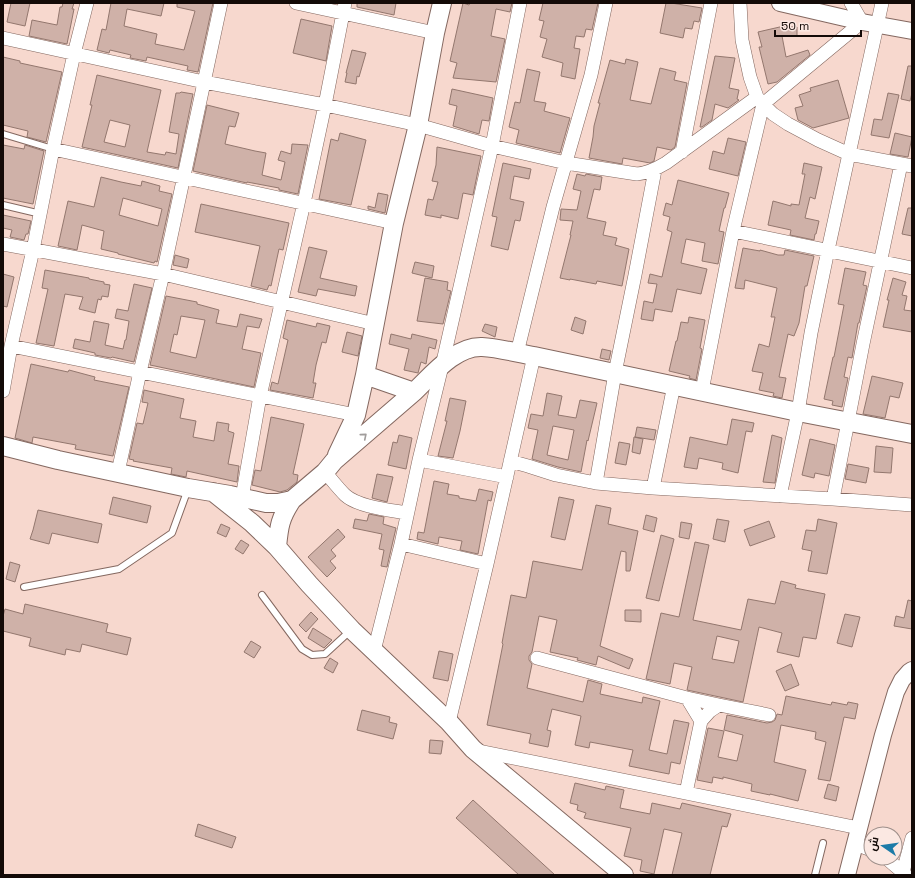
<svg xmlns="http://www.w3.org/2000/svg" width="915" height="878" font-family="'Space Grotesk',Cairo,sans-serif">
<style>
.building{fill:#cfb1a8;stroke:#93776e;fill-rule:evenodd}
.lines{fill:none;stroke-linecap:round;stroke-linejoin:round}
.service-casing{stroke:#846860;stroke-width:8}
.minor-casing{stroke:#846860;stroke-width:14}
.tertiary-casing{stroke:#846860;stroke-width:18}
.secondary-casing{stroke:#846860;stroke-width:20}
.service{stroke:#fff;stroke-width:6}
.minor{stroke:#fff;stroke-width:13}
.tertiary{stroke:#fff;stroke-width:16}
.secondary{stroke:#fff;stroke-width:18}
.oneway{stroke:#a19d9c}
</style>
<rect width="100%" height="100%" fill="#f7d8ce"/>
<path class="building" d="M11 3H30L25 26 7 22Z
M63 3H74L72 9H74L67 44 29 36 32 20 57 25 60 7H62Z
M111 3H164L161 16 127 9 124 26 157 34 155 44 184 50 195 11 177 7V3H213L198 72 187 70 188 66 147 57 146 61 130 58 131 55 110 50 109 53 97 50 102 29 106 30Z
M357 3H396L394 15 357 7Z
M463 3 469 5 470 3H512L510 12 496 9 491 36 505 39 496 82 453 78 457 63 450 61Z
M543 3H598L592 30 586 29 584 37 576 36 574 48 580 49 575 79 561 76 563 63 542 57 547 39 540 37 544 21 539 20Z
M666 3H671L702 8 699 22 694 21 692 29 685 28 683 38 660 33Z
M301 19 332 26 326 61 293 53Z
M784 26 797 27V36H782L786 57 808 50 810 55 777 82 768 84 759 47H762L758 32Z
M352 50 366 53 359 77 357 76 356 84 345 82 347 73H346Z
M715 56 735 58 729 88 739 90 737 99 739 100 728 108 715 104 712 120 702 127H700Z
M3 57 20 61V63L62 72 46 142 27 137 28 131 3 125Z
M626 59 638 62 630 100 651 104 660 68 676 72 674 80 687 83 675 147 671 150 657 147 654 161 650 163 623 158 622 164 589 158 593 137 594 126 600 103H598L610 60 625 64Z
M908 66H912V93L910 101 901 99Z
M527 69 540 72 534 101 546 103 544 111 570 118 560 153 516 143 519 130 509 127 515 102 520 103Z
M97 75 161 90 147 152 165 155 166 152 176 154 179 134 169 132 176 93H180L181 92 193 94 178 168 82 147 92 105H90ZM110 120 130 125 125 147 104 142Z
M838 80 849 118 813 128 798 120 795 108 803 106 799 95 811 91 810 88Z
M452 89 493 98 489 121 482 120 479 134 453 126 457 106 449 104Z
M888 93 899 95 889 138 871 135 874 119 882 120Z
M207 105 239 113 235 127 229 126 225 144 255 151 266 153 262 175 281 180 285 162 278 160 281 151 291 154 292 144 308 145 298 194 279 190V188L247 182V183L193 171Z
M340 133 366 140 351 205 319 199 331 139 338 141Z
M895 133 912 137 908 157 890 154Z
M728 138 746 142 738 176 709 169 713 151 724 154Z
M3 145 24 149 25 145 44 151 33 204 3 198Z
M437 147 481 156 473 195 463 193 458 219 441 215V218L425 215 428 199 433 200 438 182 432 181 436 165Z
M503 163 531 169 529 179 514 176 510 199 524 202 520 221 515 220 508 250 491 246 497 217 492 216Z
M804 163 822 167 815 199 810 197 805 218 819 221 816 234H815L814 240 790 235 791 230 768 225 773 201 791 206V204L799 205 805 174H802Z
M577 174 585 176 586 174 602 177 600 190 594 189 587 218 606 222 603 235 617 238 615 245 629 249 622 286 597 281 596 284 570 279V280L560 278 571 235H570L573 221 560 220 561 209 577 210 581 191 573 189Z
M101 177 121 182 141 186 142 181 160 186 159 191 172 194 157 262 155 261 154 263 118 254V253L101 249 104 231 82 225 77 250 58 246 68 201 94 207ZM123 198 162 209 158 226 119 215Z
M678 180 729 193 725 208H724L719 231 724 232 718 264 702 261 705 243 686 239 681 263 707 269 701 294 677 289 672 312 655 309 653 321 641 319 644 301 653 303 657 284 648 283 650 274 662 277 672 232 667 230 670 217 663 215 666 203 672 205Z
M378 193 388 195 385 213 368 209V206L375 208Z
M201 204 289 223 283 250 279 249 271 286 269 285 267 290 251 286 260 246 195 232Z
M908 208H912V236L902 234Z
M3 215 31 221 28 234H26L24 240 10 237 12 230 3 228Z
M309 247 327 251 320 278 357 286 355 296 318 289 316 296 298 292Z
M743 248 760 251V250L778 255H784L785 250 814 256 807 286H805L799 323 794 336 788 334 779 377 786 378 782 398 773 396 774 393 759 390 763 373 752 371 759 344 769 347 775 317H771L777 288 745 280 744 289 735 288Z
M175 255 189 259 187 268 173 265Z
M415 262 434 266 432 278 412 273Z
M845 268 866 272 863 285 867 286 859 323H858L852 358 848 357 844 377 848 378 842 407 832 405 833 401 824 399 833 357H834L844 305 838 304Z
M45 270 89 278V279L104 282V284L110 285 108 297 102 296 101 300 98 299 95 313 79 309 83 297 65 294 54 346 36 343 48 289 42 288Z
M3 274 14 277 7 307 3 306Z
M425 278 448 282 447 290 451 291 443 324 417 321Z
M893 278 906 282 902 295 907 296 904 310 912 311V332L883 327 889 300H887Z
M134 284 152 288 134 362 112 357 111 358 95 355V353L73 348 75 339 90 342 94 321 109 324 105 345 123 349 125 340H126L129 321 115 318 117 309 128 311Z
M166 296 197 302V304L219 310 216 323 237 327 240 314 262 319 259 328 247 326 242 349 261 353 254 387 150 365ZM181 316 205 320 196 358 170 352 174 334 177 335Z
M575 317 586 321 583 334 571 330Z
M689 317 705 320 700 348 702 349 696 380 689 378 690 376 669 371 676 341H677L681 322 688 323Z
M287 320 316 327 317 323 330 326 326 343 322 342 316 365 313 383H316L313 398 270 390 272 382 278 384 288 340 283 338Z
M485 324 497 327 495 337 482 331Z
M347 332 362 336 358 356 342 352Z
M391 334 411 339 412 334 437 340 435 349 429 347 426 364 421 362 418 373 404 370 409 349 389 344Z
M602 349 611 351 609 360 600 358Z
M31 364 68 372 69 370 95 377 94 380 129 387 113 456 75 449 76 445 33 437 32 443 15 438Z
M872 376 903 383 899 398 890 396 885 418 863 414Z
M144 390 184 399 180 418 196 421 193 437 214 441 217 422 229 424 228 431 234 433 228 464 239 466 237 482 187 471 186 477 171 474 172 468 133 461 134 460 129 459 137 423 143 424 148 403 142 402Z
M547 393 562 396 558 415 576 418 580 400 597 403 588 441 587 440 581 472 558 467 532 459 538 430 528 428 531 414 543 416ZM553 426 574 430 568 460 547 455Z
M450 398 466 401 460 431 453 458 438 456 447 421H445Z
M271 417 304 424 293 474 298 475 297 482 287 490 280 492 252 485 255 470 261 471Z
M732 419 754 423 752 432 746 431 738 473 722 469 723 463 699 458 697 469 684 467 690 437 727 445Z
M637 427 656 430 654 440 635 437Z
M399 435 412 438 406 469 388 465 393 442 397 443Z
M772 435 782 438 775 483 763 482Z
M634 437 643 439 640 454 632 452Z
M810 439 835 445 829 476 815 473 814 478 802 475Z
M619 442 630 444 626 465 615 463Z
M876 446 893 448 891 473 874 472Z
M848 464 869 468 866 483 845 479Z
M377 474 393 477 387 502 372 498Z
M434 481 449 484 447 494 459 496V498L476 501 479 489 493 492 491 501 488 500 478 554 460 550 462 541 439 537 438 544 417 539 418 532 424 533Z
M113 497 151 506 147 523 109 514Z
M559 497 574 500 565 540 551 537Z
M596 505 611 508 608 524 638 531 630 571H626V552L621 551 600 646 633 659 629 669 598 656 596 665 577 660 578 658 550 652 557 620 539 616 532 652 529 656V660L532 664 527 688 583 702 588 680 602 684 600 694 642 703 643 697 660 701 649 750 667 754 674 720 689 723 680 764 671 762 669 774 629 766 633 750 590 742 589 748 575 745 581 716 552 709 547 730 551 731 548 747 529 743 531 734 487 725 503 644 502 643 511 595 526 598 533 561 582 570Z
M38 510 102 524 98 543 52 533 49 544 30 539 33 530Z
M369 514 384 517 383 524 396 528 387 567 381 566 384 550 379 549 382 534 353 528 355 519 367 521Z
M646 515 657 518 654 532 643 529Z
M717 519 729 521 725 542 713 539Z
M818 519 837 523 827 574 808 571 812 551 802 549 806 530 816 531Z
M769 521 775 537 750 546 744 530Z
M681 522 692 524 689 539 679 537Z
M221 524 230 528 226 537 217 533Z
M338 529 345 537 331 550 336 556 330 561 336 568 327 577 308 557Z
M661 535 674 539 659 601 646 598Z
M241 540 249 545 243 554 235 549Z
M695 542 709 545 693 620 741 630 748 599 775 604 781 581 796 585 795 588 825 594 816 639 803 637 799 657 777 652 782 633 759 627 743 702 687 690 692 667 674 663 670 684 646 679 661 613 679 617ZM717 636 739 641 734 663 712 659Z
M10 562 20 565 15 582 6 579Z
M908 600 912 601V629L894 626 896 616 904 618Z
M25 604 108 624 106 632 131 638 127 655 82 644 80 652 66 649 65 655 29 646 31 638 3 631V616L5 609 23 614Z
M625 610H641V622L625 621Z
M311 612 318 619 306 632 299 625Z
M845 614 860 617 852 647 837 643Z
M313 628 332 640 324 648 308 638Z
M251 641 261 647 254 658 244 652Z
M439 651 453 654 448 681 433 678Z
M330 658 338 663 333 673 324 668Z
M791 664 799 685 785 691 776 671Z
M786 696 831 705 832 702 847 705 848 702 858 704 855 719 844 717 830 781 818 779 826 742 815 739 816 732 781 725 774 762 806 770 798 801 770 794V795L751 791 752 784 723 777V779L713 777 712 783 697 780 708 728 724 731 718 757 737 761 743 735 724 730 727 715 767 723 772 722 775 720 777 714 782 715Z
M362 710 390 717 389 722 397 724 393 739 357 730Z
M430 740 443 741 441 754 429 753Z
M575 783 605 790 606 786 624 790 620 808 650 814 652 803 680 809 682 803 731 814 727 827 722 826 710 875H672L682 833 664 829 654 874 640 871 642 860 624 856 631 828 584 818 586 813 577 810 578 805 570 803Z
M828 784 839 787 836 801 824 798Z
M473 800 555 875H519L456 818Z
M198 824 236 837 232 848 195 836Z"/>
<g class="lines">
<defs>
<path id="service" d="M3 134 53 149
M3 205 41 214
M24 587 119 569 172 533 188 489
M262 595 302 649 312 655 325 654 350 631
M815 875 823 843"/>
<path id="minor" d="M296 3 435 33
M740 3 742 40 750 77 757 97 763 104 773 114 788 124 818 140 849 154 912 166
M3 38 204 82 325 105 418 125 492 146 566 163 637 174C648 173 656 169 666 163L757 97
M53 149 394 223
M682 152 711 3
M733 231 912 268
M3 244 163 274 375 324
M11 346 140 372 356 415
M517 353 553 207 591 75 606 3
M3 391 11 346 33 250 53 149 74 54 87 3
M702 391 733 231 763 104 862 22 851 3
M419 460 507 477
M510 461 528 466 556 475 596 483 653 488 833 499 912 505
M118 472 140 372 163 274 221 3
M325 472C331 479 338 488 345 495 358 507 390 510 407 513
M596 483 615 373 635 275 655 170
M653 488 674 385
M780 496 798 412 811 333 828 250 882 3
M242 498 260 396 304 203 325 105 345 3
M833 499 863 344 901 164
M401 544 487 564
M374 651 401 544 419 460 442 366 492 146 520 3
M537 658 687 698 701 721 686 793
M687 698 719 705
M701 721 710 711 719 705 769 715
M449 722 487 564 534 356
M474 750 859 828
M855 844 871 850
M886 858 906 875
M903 872 912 838"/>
<path id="tertiary" d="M780 3 862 22 912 31
M847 875 883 735 896 692 902 680 909 672 912 670"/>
<path id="secondary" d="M442 3 435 33 418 125 394 223 365 375 414 392C432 375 455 346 482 347 500 348 517 353 534 356L798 412 912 434
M3 446 58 460 188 488 230 495 266 503H278L292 500 325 472 334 461 414 392
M337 455 356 415 365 375
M213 492 252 523 277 547 309 584 352 630 449 722 473 749 624 875
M277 547C279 526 280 518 292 500"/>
</defs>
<use href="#service" class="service-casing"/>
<use href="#minor" class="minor-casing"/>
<use href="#tertiary" class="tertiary-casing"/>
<use href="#secondary" class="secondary-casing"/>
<use href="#service" class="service"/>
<use href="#minor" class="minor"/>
<use href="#tertiary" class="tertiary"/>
<use href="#secondary" class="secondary"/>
</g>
<defs><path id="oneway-chevron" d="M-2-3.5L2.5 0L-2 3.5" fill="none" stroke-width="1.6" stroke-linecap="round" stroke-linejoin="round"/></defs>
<use class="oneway" href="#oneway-chevron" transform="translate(364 436) rotate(-40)"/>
<rect width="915" height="878" fill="none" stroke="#130a07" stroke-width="8"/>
<g transform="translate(883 846) rotate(283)"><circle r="19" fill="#fbe8e2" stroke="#9e8f8a"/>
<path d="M0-3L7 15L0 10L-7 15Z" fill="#1c7ba8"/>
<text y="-6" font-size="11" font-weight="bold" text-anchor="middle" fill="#130a07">ش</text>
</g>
<path d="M775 30v6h86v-6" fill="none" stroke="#130a07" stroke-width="2"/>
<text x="781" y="30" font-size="12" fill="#130a07" stroke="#fbe8e2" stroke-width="3" paint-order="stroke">50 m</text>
</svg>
